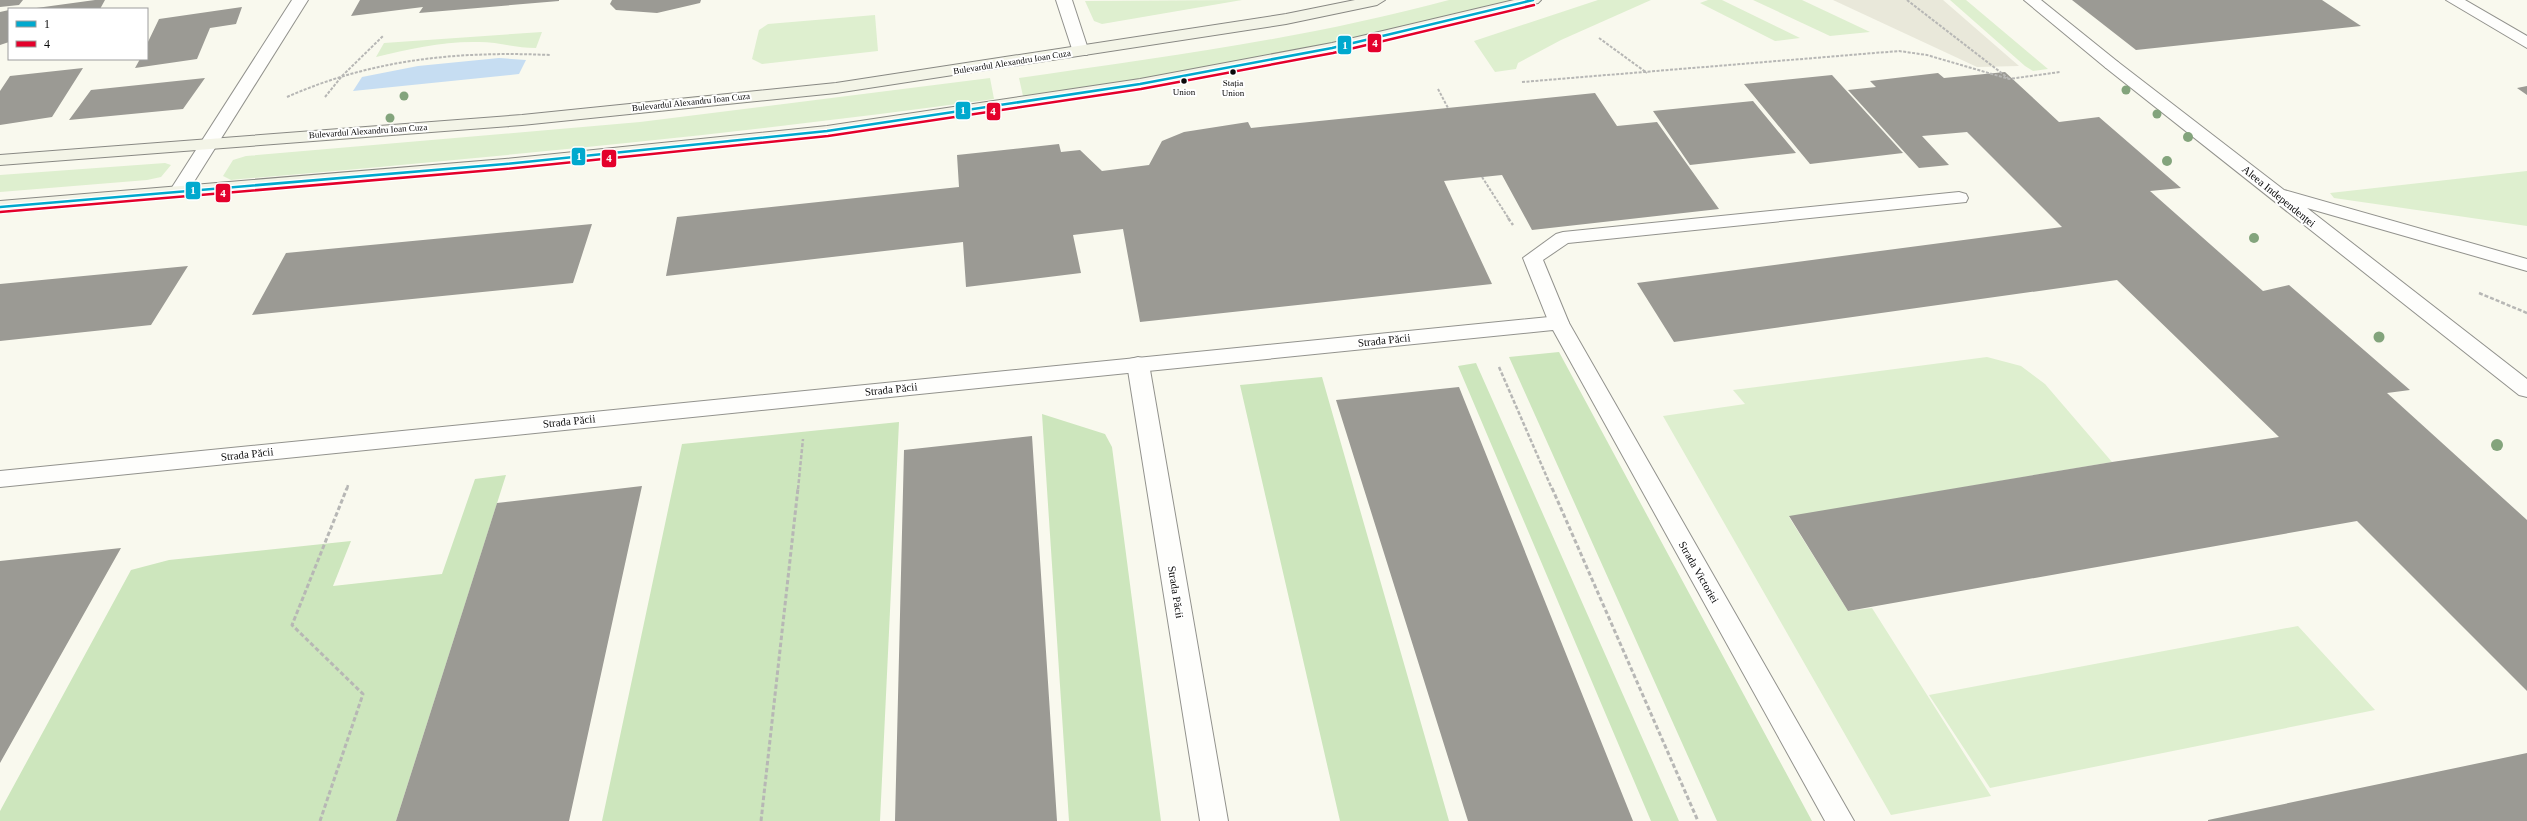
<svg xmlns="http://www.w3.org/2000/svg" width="2527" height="821" font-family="Georgia,serif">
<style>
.green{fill:#deefcf}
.forest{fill:#cde6bd}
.plaza{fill:#e9e8da}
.water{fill:#c6ddf2}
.building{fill:#9b9a94}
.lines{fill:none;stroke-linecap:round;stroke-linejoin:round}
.lane-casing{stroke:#92928d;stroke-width:2}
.street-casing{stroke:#92928d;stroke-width:2}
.secondary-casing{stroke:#888883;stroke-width:2}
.path-far2{stroke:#b7b7b5;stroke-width:2;stroke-dasharray:3 1.5;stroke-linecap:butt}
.path-far1{stroke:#b7b7b5;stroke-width:2.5;stroke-dasharray:4 2;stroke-linecap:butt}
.path{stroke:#b7b7b5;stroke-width:3;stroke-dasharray:4.5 2.5;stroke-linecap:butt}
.lane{fill:#fefefc;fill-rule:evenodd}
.street{fill:#fefefc;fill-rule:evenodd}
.secondary{fill:#f3f4e7;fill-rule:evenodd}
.bus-1-casing{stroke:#fff;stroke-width:5}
.bus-2-casing{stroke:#fff;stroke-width:5}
.bus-1{stroke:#00a9ce;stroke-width:2.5}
.bus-2{stroke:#e4002b;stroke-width:2.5}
.tree{fill:#83a47c}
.bus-dot{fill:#0a0a0a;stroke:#fff;stroke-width:1.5}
.labels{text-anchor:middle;stroke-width:4;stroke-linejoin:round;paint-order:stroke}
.far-street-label{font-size:9px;fill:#0a0a0a;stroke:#fff}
.far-bus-label{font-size:9px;fill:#0a0a0a;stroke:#fff}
.street-label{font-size:11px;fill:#0a0a0a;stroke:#fff}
.line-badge{stroke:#fff;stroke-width:1.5}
.badge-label{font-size:11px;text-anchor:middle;font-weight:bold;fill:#fff}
</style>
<rect width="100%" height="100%" fill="#f9f9ee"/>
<path class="green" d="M1242 0 1102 24 1094 21 1085 1Z
M1449 0H1515L1360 39 1150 77 1023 96 1019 78C1163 57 1309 38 1449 0Z
M1598 0H1651L1561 40 1518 63 1516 69 1495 72 1474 41Z
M1708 0H1722L1800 38 1775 41 1700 3Z
M1753 0H1802L1870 32 1830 36Z
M1950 0H1966L2048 69 2033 71 2025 66Z
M875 15 878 51 762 64 752 59 759 30 768 24Z
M542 32 536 48C516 48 498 42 479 42 444 41 409 49 376 57L384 43Z
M990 78 994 99C740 134 486 158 231 180L223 176 233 160 246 156 640 122Z
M165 163 171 165 161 177 147 180 0 192V175Z
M2527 171V226L2334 198 2330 193Z
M1987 357 2021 366 2045 384 2112 462 1789 517 1848 611 1872 608 1991 796 1891 815 1663 416 1745 404 1733 390Z
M2298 626 2375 710 1990 788 1929 695Z"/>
<path class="forest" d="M1559 352 1812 821H1717L1509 357Z
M1476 363 1679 821H1651L1458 366Z
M1322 377 1449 821H1340L1240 385Z
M1042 414 1105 434 1112 447 1161 821H1069Z
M899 422 880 821H602L682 444Z
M506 475 396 821H0V811L131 570 169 560 351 541 333 586 442 574 475 479Z"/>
<path class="plaza" d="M1833 0H1943L2019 66 1977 67Z"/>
<path class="water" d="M499 58 526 60 519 74 353 91 362 77 418 66Z"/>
<path class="building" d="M0 0H23L19 5 0 7Z
M95 0H105L100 9H29Z
M360 0H559V1L419 13 423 7 351 16Z
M612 0H701L700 3 657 13 616 10 610 4Z
M2072 0H2322L2361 26 2136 50Z
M242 7 236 24 210 28 197 59 135 68 140 59H147V44L159 19Z
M9 10V42L0 45V12Z
M83 68 52 117 0 125V91L10 76Z
M2005 72 2059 122 2099 117 2181 188 2150 191 2263 291 2289 285 2410 390 2387 393 2527 520V691L2357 521 1848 611 1789 516 2112 462 2279 437 2117 280 1674 342 1637 283 2062 227 1967 132 1922 136 1949 165 1919 168 1848 90 1876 87 1870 81 1938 73 1944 78Z
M1832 75 1903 153 1810 164 1744 84Z
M205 78 183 109 69 120 91 90Z
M2527 86V95L2517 88Z
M1595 93 1617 126 1657 122 1719 209 1532 230 1502 175 1444 181 1492 284 1140 322 1123 229 1073 235 1081 273 966 287 963 242 666 276 677 217 959 187 957 155 1059 144 1061 152 1080 150 1102 171 1149 165 1162 141 1184 132 1248 122 1251 128Z
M1753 101 1796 153 1690 165 1653 111Z
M592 224 573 283 252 315 286 253Z
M188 266 151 325 0 341V284Z
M1459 387 1633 821H1468L1336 400Z
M1032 436 1057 821H895L904 450Z
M642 486 569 821H396L497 503Z
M121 548 0 763V561Z
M2527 753V821H2208V820Z"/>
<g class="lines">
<defs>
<path id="lane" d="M2024 0H2041L2118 62 2120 65 2118 68H2106Z
M1959 192 1966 194 1968 198 1966 202 1568 243 1543 260 1569 323 1566 328 1559 330 1552 328 1549 323 1523 258 1556 234 1563 232Z
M1138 357 1146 359 1149 364 1228 821H1200L1127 364 1130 359Z"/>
<path id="street" d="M292 0H308L185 196H171L169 192Z
M1056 0H1072L1089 52 1087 55H1075L1073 52Z
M2446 0H2465L2527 36V48Z
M2112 60 2118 62 2284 190 2527 259V271L2307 208 2527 379V397L2519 395 2106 68 2104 65 2106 62Z
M1559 316 1566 318 1569 323 1854 821H1825L1553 330 0 487V471Z"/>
<path id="secondary" d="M1355 0H1385L1377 5 1286 24 836 93 522 125 0 165V155L522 115 836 83 1286 14Z
M1514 0H1541L1538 3 1332 53 1140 89 827 136 505 169 0 213V201L505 159 827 126 1140 79 1332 43Z"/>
</defs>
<use href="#lane" class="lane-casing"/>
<use href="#street" class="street-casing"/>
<use href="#secondary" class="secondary-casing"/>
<path class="path-far2" d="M1907 0 2008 78
M1599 38 1647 73
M1522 82 1899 51 1927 55 2009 79 2060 72
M1438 89 1448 108
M287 97C373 59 457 51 550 55
M325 97 342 76 383 36
M1482 177 1509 219"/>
<path class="path-far1" d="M1508 218 1513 225
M2479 293 2527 313
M1499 367 1552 489
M347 489 348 485
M798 489 803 439"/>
<path class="path" d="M1552 488 1698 821
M320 821 363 694 292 625 347 488
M761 821 798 488"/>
<use href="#lane" class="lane"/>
<use href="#street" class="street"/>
<use href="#secondary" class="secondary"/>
<defs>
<path id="bus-1" d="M0 207 505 164 827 131 1140 84 1332 48 1533 0"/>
<path id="bus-2" d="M0 212 505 169 828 136 1141 89 1333 53 1534 5"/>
</defs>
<use href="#bus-1" class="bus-1-casing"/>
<use href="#bus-2" class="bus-2-casing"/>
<use href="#bus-1" class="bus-1"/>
<use href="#bus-2" class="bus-2"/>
</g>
<g class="tree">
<circle cx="2126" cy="90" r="4.5"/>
<circle cx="404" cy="96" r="4.5"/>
<circle cx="2157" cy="114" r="4.5"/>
<circle cx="390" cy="118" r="4.5"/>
<circle cx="2188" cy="137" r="5"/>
<circle cx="2167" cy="161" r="5"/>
<circle cx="2254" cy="238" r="5"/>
<circle cx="2379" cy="337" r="5.5"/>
<circle cx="2497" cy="445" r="6"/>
</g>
<g class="bus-dot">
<circle cx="1233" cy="72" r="3.5"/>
<circle cx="1184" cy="81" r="3.5"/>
</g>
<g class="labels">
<g class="far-street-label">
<text transform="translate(1012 62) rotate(-9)" y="3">Bulevardul Alexandru Ioan Cuza</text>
<text transform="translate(691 102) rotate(-6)" y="3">Bulevardul Alexandru Ioan Cuza</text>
<text transform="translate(368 131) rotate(-4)" y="3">Bulevardul Alexandru Ioan Cuza</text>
</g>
<g class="far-bus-label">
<text x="1233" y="86">Stația<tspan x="1233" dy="10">Union</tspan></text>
<text x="1184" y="95">Union</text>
</g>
<g class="street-label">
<text transform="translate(2279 196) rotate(39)" y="4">Aleea Independenței</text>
<text transform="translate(1384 340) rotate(-6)" y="4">Strada Păcii</text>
<text transform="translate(891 389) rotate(-6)" y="4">Strada Păcii</text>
<text transform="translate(569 421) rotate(-6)" y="4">Strada Păcii</text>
<text transform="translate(247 454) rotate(-6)" y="4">Strada Păcii</text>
<text transform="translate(1699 572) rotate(60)" y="4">Strada Victoriei</text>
<text transform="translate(1176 592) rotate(81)" y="4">Strada Păcii</text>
</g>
</g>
<g class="line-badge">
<rect x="1367" y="33" width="15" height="20" rx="4" fill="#e4002b"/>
<rect x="1337" y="35" width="15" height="20" rx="4" fill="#00a9ce"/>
<rect x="955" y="101" width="16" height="19" rx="4" fill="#00a9ce"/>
<rect x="986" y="102" width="15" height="19" rx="4" fill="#e4002b"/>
<rect x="571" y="147" width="15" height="19" rx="4" fill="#00a9ce"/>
<rect x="601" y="149" width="16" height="19" rx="4" fill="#e4002b"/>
<rect x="185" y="181" width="16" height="19" rx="4" fill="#00a9ce"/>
<rect x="215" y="183" width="16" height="20" rx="4" fill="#e4002b"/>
</g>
<g class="badge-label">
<text x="1375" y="47">4</text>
<text x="1345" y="49">1</text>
<text x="963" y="114">1</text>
<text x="993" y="115">4</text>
<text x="579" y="160">1</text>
<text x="609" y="162">4</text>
<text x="193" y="194">1</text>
<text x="223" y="197">4</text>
</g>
<rect x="8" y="8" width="140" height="52" fill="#ffffff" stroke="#9d9d9d"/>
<rect x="16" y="21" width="20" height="6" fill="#00a9ce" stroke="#9d9d9d"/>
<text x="44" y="28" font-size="12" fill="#0a0a0a">1</text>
<rect x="16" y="41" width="20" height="6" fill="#e4002b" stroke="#9d9d9d"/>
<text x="44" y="48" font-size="12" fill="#0a0a0a">4</text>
</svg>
